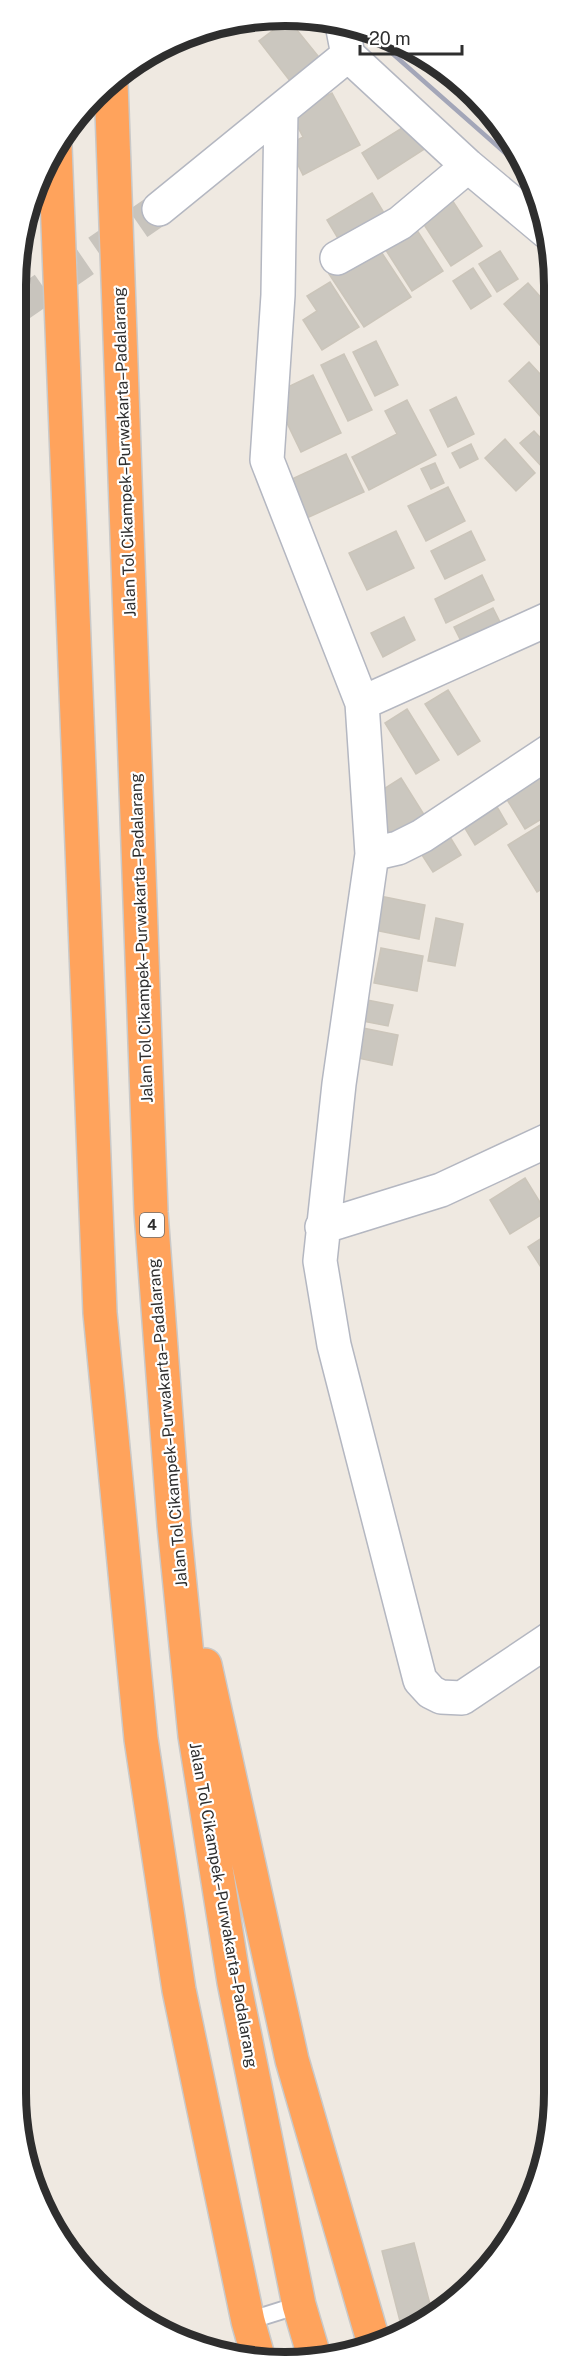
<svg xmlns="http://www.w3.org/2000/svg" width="570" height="2378" font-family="'Public Sans',sans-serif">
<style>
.building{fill:#cbc7bf;stroke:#cbc5ba;stroke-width:1.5}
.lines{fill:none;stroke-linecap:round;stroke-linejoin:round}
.street-tunnel{stroke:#c8c4bd;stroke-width:33;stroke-dasharray:33 16;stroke-linecap:butt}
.lane-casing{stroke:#b4b7c1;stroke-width:20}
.street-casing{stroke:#b4b7c1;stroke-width:36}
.highway-casing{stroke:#c9c9c9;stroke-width:36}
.lane{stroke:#fff;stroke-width:16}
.street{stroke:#fff;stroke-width:33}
.highway{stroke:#ffa35c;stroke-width:33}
.rail{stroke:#a3a6b8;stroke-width:4.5}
.labels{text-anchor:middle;stroke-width:4.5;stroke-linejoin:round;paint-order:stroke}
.shield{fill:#fff;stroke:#6d6d6d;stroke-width:1.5}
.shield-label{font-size:15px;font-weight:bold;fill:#2e2e2e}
.street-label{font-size:16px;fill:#2e2e2e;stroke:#fff}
.rim{fill:none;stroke:#2e2e2e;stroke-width:8}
</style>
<rect width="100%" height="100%" fill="#efe9e1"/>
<path class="building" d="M288 19 327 67 297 90 259 41Z
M332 93 360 145 303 175 288 145 303 137 291 114Z
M410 123 426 148 378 179 362 153Z
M372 193 390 223 345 250 327 220Z
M452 200 482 246 451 266 421 220Z
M413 224 443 271 412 291 382 244Z
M376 244 411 297 364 327 329 274Z
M500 251 518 279 497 292 479 264Z
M473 268 491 296 471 309 453 281Z
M330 282 359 327 322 350 303 320 317 311 307 296Z
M528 283 553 311V346L546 352 504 304Z
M376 341 398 385 375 396 353 352Z
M553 351V370L543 360Z
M344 354 372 410 348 421 321 365Z
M529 362 553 388V407L541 417 509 381Z
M313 375 341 433 301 452 273 394Z
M456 397 474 434 448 447 430 410Z
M407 400 436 455 369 490 352 457 397 434 385 411Z
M553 419V441L542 429Z
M534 431 553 451V462L544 469 520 443Z
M505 439 535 473 516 491 485 458Z
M471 444 478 459 460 468 452 453Z
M346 454 364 492 298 522 281 484Z
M435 463 444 483 431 489 421 469Z
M448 487 465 521 426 541 408 506Z
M396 531 414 568 367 590 349 553Z
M471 531 485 560 445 579 431 551Z
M482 575 494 600 446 623 435 599Z
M493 608 507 636 468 655 454 627Z
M404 617 415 640 383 657 371 633Z
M448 690 480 741 458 755 425 704Z
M407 709 439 760 416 774 385 723Z
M547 765 553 773V812L525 829 503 793Z
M401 778 428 821 395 841 368 799Z
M493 800 507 824 475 845 460 820Z
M545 822 553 835V882L537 892 508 845Z
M450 837 461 855 433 872 422 855Z
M375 895 425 905 419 939 369 929Z
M436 918 463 924 455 966 428 961Z
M381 948 423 956 417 991 374 983Z
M362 999 393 1005 388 1026 357 1020Z
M358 1027 398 1035 392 1065 353 1057Z
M525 1178 546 1212 510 1234 490 1200Z
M551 1232 553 1270 546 1275 528 1247Z
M414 2243 432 2312 400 2321 382 2251Z"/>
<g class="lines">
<path class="street-tunnel" d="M17 307 159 209"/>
<defs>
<path id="lane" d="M248 2321 299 2305"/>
<path id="street" d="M342 24 348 55
M281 110 278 295 267 460 362 703 372 854 339 1084 320 1261 334 1345 420 1680 431 1692 441 1697 462 1698 553 1637
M159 209 348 55 468 166 547 232
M337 258 400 223 468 166
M362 703 553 617
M372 854 398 848 422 836 553 749
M322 1227 441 1190 553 1138"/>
<path id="highway" d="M111 82 151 1212 174 1525 195 1736 234 1982 299 2305 314 2356
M55 146 100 1313 141 1739 179 1990 248 2321 259 2360
M205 1665 292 2060 375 2347"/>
</defs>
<use href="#lane" class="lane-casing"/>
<use href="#street" class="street-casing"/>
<use href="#highway" class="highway-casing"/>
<use href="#lane" class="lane"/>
<use href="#street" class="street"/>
<use href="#highway" class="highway"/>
<path class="rail" d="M368 32 530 175
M459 82 482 103"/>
</g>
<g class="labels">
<rect class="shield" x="140" y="1213" width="24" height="24" rx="4.5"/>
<g class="shield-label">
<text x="152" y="1230">4</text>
</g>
<g class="street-label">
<text transform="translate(124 452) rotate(-92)" y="6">Jalan Tol Cikampek–Purwakarta–Padalarang</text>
<text transform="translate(141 938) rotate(-92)" y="6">Jalan Tol Cikampek–Purwakarta–Padalarang</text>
<text transform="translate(167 1423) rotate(-95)" y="6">Jalan Tol Cikampek–Purwakarta–Padalarang</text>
<text transform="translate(224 1905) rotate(80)" y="6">Jalan Tol Cikampek–Purwakarta–Padalarang</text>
</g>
</g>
<path d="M0 0H570V2378H0ZM285 26H285A259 259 0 0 1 544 285V2093A259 259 0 0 1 285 2352H285A259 259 0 0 1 26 2093V285A259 259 0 0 1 285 26Z" fill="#fff" fill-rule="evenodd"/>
<path class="rim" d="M285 26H285A259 259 0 0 1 544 285V2093A259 259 0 0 1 285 2352H285A259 259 0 0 1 26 2093V285A259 259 0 0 1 285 26Z"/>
<path d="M360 45v9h102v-9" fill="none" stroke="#2e2e2e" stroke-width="3"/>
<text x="369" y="45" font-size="18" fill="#2e2e2e" stroke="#ffffff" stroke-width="4.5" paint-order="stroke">20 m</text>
</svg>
